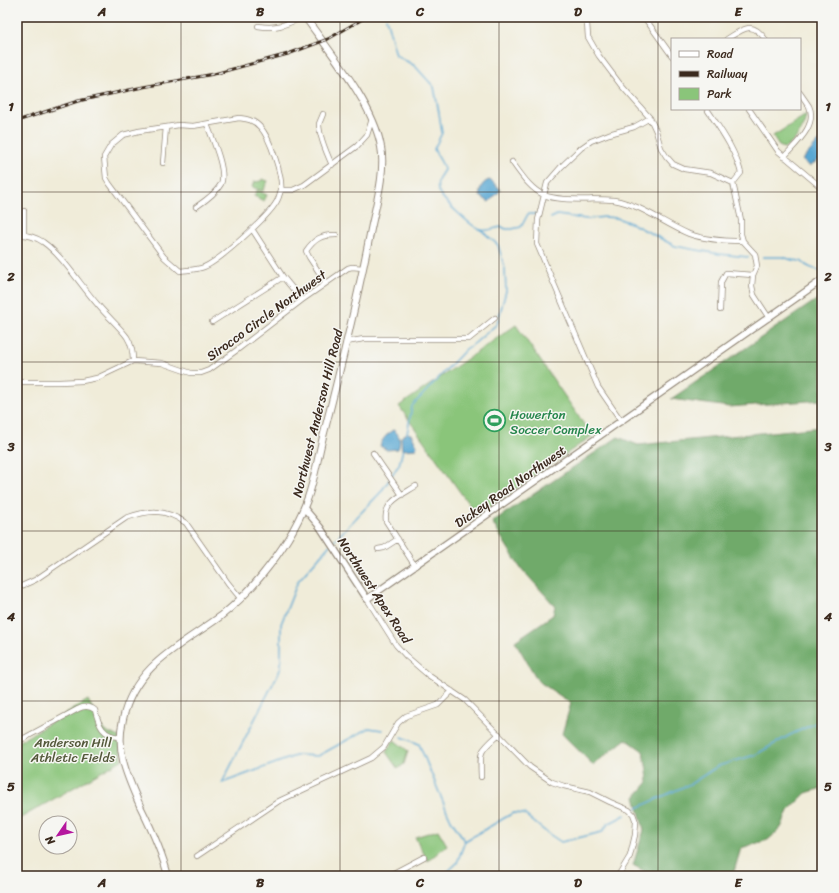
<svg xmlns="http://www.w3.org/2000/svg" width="839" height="893" font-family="Sriracha,sans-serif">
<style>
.green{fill:#8ac57a;stroke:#62784c}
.forest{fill:#6faa6a;stroke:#556a44}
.water{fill:#59a7d3;stroke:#4a6878}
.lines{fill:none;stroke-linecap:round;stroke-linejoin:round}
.stream{stroke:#59a7d3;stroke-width:1.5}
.minor-casing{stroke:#968b7c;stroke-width:6}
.tertiary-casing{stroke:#968b7c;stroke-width:8}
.secondary-casing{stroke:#968b7c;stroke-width:8}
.minor{stroke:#fff;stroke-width:4.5}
.tertiary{stroke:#fff;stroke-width:5.5}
.secondary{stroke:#fff;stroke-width:6}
.rail-casing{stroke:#3b2a1e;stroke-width:3}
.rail{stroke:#f6f6f2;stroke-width:1.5;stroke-dasharray:4.5;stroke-linecap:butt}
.grid{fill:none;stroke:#3b2a1e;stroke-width:1;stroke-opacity:0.55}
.labels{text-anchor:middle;stroke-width:3;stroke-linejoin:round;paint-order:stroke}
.street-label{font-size:13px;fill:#3b2a1e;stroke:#f6f6f2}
.leisure-label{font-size:13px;fill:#27864d;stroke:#f6f6f2;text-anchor:start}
.park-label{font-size:13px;fill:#53583a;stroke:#f6f6f2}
.neatline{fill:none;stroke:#3b2a1e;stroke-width:1.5}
.grid-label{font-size:13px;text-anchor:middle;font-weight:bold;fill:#3b2a1e}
</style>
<rect width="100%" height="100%" fill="#f6f6f2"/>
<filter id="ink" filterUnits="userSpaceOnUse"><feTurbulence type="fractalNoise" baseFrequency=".025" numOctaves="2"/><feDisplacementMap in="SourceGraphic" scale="8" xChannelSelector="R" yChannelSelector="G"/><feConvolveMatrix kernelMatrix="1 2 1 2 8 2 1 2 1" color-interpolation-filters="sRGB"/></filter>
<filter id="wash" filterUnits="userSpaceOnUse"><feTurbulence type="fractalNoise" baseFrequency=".012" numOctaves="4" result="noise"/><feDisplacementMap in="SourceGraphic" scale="16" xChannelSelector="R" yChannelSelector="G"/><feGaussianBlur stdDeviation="0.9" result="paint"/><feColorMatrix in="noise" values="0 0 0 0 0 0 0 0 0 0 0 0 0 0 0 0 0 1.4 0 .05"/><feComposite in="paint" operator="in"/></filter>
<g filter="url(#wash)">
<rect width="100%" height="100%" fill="#f0ecd9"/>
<path class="green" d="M806 115C805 126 795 143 785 148L780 147 773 136Z
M262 179 268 181 263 191 252 187 254 182 261 181Z
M257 190 267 195 264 201 254 196Z
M516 325 592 436 477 516 399 406Z
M88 700 104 731 120 737 122 760 17 820V743Z
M394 740 408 751 404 764 398 769 386 752Z
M438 830 447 845 428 861 415 837Z"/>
<path class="forest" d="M822 296V400L729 407 671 399Z
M822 427V788L806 793 788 811 781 828 768 840 741 848 733 875 653 876 633 865 644 830 635 797 648 782 647 770 643 751 626 739 593 765 562 734 571 703 538 681 515 641 553 615 555 606 519 566 492 522 618 437 638 445Z"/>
<path class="water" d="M822 140V158L809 166 802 160 819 141Z
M489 180 493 182 500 190 499 192 489 202 480 196C479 188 482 183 489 180Z
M393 430C400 433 401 443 398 449L387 450 380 446C382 439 388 433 393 430Z
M407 433 411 434 417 446 416 449 402 450 401 437Z"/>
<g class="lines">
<path class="stream" d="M386 18 396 55 415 66 434 87 439 113 442 133 434 149C437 157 443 162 444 170 440 176 436 181 438 190 440 198 473 228 481 230 488 232 496 227 502 227L506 229H512L521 227 528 214H536
M551 218 557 215 586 219 605 217 617 218 633 224 675 246 719 254 748 257
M763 257H783L792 260 801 261C807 267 814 270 822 270
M407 434 412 406 466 349 475 343 497 324 506 291 505 269 498 245 481 230
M391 476 399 465 403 449
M333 542 380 493 389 480
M402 737 419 744 446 809 451 820 465 841
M222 783 281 668V624L298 581 330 545
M222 783 298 755 318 756 369 728 382 730
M635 809 692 783 718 766 755 755 790 735 822 720
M443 876 457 863 465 841 513 813 524 814 546 832 561 842 602 832 608 824 625 815"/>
</g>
</g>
<g filter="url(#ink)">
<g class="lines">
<defs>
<path id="minor" d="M588 17 587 23 588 37 599 56 620 84 650 118 656 131 661 148 666 156 673 164 684 169 711 173 733 183 741 220V234L743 241 755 254 757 266 753 275 752 286 754 295 769 318
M644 17 672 56
M258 26C277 29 285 25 303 17
M727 39C743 29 752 20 765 39
M707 109C720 129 735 149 741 173L733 183
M749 109 778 151 822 188
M323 114C322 117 320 121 319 124 319 136 327 154 332 165
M239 118C247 119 254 120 260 127 270 137 283 177 281 190 280 193 279 197 278 199 272 214 219 261 204 267 197 270 187 270 180 271L164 257 109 183 106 178 104 157 111 145 123 135 139 131 166 127 179 125 193 126Z
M784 157C795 144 818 126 809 106 806 102 803 97 800 93
M512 162C521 174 530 189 544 195 560 202 594 198 614 200 642 205 663 223 689 234 706 240 725 241 743 241
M163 163 166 127
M281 190H293L304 185 357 146 367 135 372 119
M196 207C205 201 216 193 221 184 227 171 212 138 207 124
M252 229 283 277 302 300
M24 234V211
M17 235C26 234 35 237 43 242 63 256 81 286 98 305 107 316 119 326 127 337 132 345 133 352 133 361
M326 283 309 257 306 251C315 238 322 235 336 235
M720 310 721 282 726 273 753 275
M212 322 283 277
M346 342 364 339H469L495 318
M17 382H59L82 381 97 378 133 361 162 363 191 373H201L209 370 237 350 302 300 348 268 352 267 363 268
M622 422 598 387 537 244 538 220 547 183 561 167 581 148 591 141 609 134 634 127 650 118
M373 453 402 495
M378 549 384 548 398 539
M415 566 386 521C383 502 402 495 416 486
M17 588 35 580 126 518C149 510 164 508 186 523L228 583 241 599
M367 599 396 645 406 656 428 675 465 700 530 767 552 782 564 786 590 792 610 802 629 810 633 814 636 822 635 835 630 856 618 876
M17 742 78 709C84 706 90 706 95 710 99 726 103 736 120 737
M481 777C480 750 479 752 499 734
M197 856 279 801 371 758 384 747 398 723 406 716 438 705 452 691
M388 876 424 857"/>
<path id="tertiary" d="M304 508 320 527 367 599 822 280"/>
<path id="secondary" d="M168 876C162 852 152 830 141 808 128 778 115 753 123 719 135 665 180 646 221 616 236 604 250 590 262 575 280 553 297 527 307 500 315 479 318 455 324 433 341 367 357 301 370 234 375 208 386 172 381 147 374 105 330 52 305 17"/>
</defs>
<use href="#minor" class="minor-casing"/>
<use href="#tertiary" class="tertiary-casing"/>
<use href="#secondary" class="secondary-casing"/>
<use href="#minor" class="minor"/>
<use href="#tertiary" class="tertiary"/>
<use href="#secondary" class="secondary"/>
<defs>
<path id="rail" d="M17 121 78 101 143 87 214 74 288 54 328 39 366 17"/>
</defs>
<use href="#rail" class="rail-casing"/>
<use href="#rail" class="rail"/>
</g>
</g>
<path class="grid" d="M181 17V876M340 17V876M499 17V876M658 17V876M17 192H822M17 362H822M17 531H822M17 701H822"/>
<defs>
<symbol id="stadium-ring" viewBox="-11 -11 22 22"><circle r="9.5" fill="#f6f6f2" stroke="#2e9e5b" stroke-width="1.5"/><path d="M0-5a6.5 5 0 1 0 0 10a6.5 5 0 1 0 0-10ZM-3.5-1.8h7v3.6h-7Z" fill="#2e9e5b"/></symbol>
</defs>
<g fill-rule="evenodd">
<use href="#stadium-ring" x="482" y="408" width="25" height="25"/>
</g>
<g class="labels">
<g class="street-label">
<text transform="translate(266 315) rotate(-36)" y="5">Sirocco Circle Northwest</text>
<text transform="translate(317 413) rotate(-76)" y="5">Northwest Anderson Hill Road</text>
<text transform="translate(510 486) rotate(-35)" y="5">Dickey Road Northwest</text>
<text transform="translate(375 590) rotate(57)" y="5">Northwest Apex Road</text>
</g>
<g class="leisure-label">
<text x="510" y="419">Howerton<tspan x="510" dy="15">Soccer Complex</tspan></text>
</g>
<g class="park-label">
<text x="73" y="747">Anderson Hill<tspan x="73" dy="15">Athletic Fields</tspan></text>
</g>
</g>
<rect width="839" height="893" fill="none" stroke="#f6f6f2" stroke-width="44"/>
<rect x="671" y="38" width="130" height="72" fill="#f6f6f2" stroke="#aba49d"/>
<rect x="679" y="51" width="20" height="6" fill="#ffffff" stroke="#aba49d"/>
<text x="707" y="58" font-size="12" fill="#3b2a1e">Road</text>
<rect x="679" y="71" width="20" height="6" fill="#3b2a1e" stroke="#aba49d"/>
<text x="707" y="78" font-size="12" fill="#3b2a1e">Railway</text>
<rect x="679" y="88" width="20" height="12" fill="#8ac57a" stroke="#aba49d"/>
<text x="707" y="98" font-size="12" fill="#3b2a1e">Park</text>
<g transform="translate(58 835) rotate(236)"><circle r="19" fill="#f6f6f2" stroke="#aba49d"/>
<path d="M0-3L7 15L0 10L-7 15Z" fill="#b5179e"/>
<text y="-6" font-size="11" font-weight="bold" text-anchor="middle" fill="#3b2a1e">N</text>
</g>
<rect x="22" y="22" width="795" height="849" class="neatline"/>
<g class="grid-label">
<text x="102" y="16">A</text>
<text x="260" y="16">B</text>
<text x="420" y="16">C</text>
<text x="578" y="16">D</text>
<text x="738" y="16">E</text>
<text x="11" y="111">1</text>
<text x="828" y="111">1</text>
<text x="11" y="281">2</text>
<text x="828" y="281">2</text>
<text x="11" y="451">3</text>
<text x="828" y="451">3</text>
<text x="11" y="621">4</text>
<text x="828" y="621">4</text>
<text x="11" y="791">5</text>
<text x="828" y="791">5</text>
<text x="102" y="887">A</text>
<text x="260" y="887">B</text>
<text x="420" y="887">C</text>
<text x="578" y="887">D</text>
<text x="738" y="887">E</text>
</g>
</svg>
